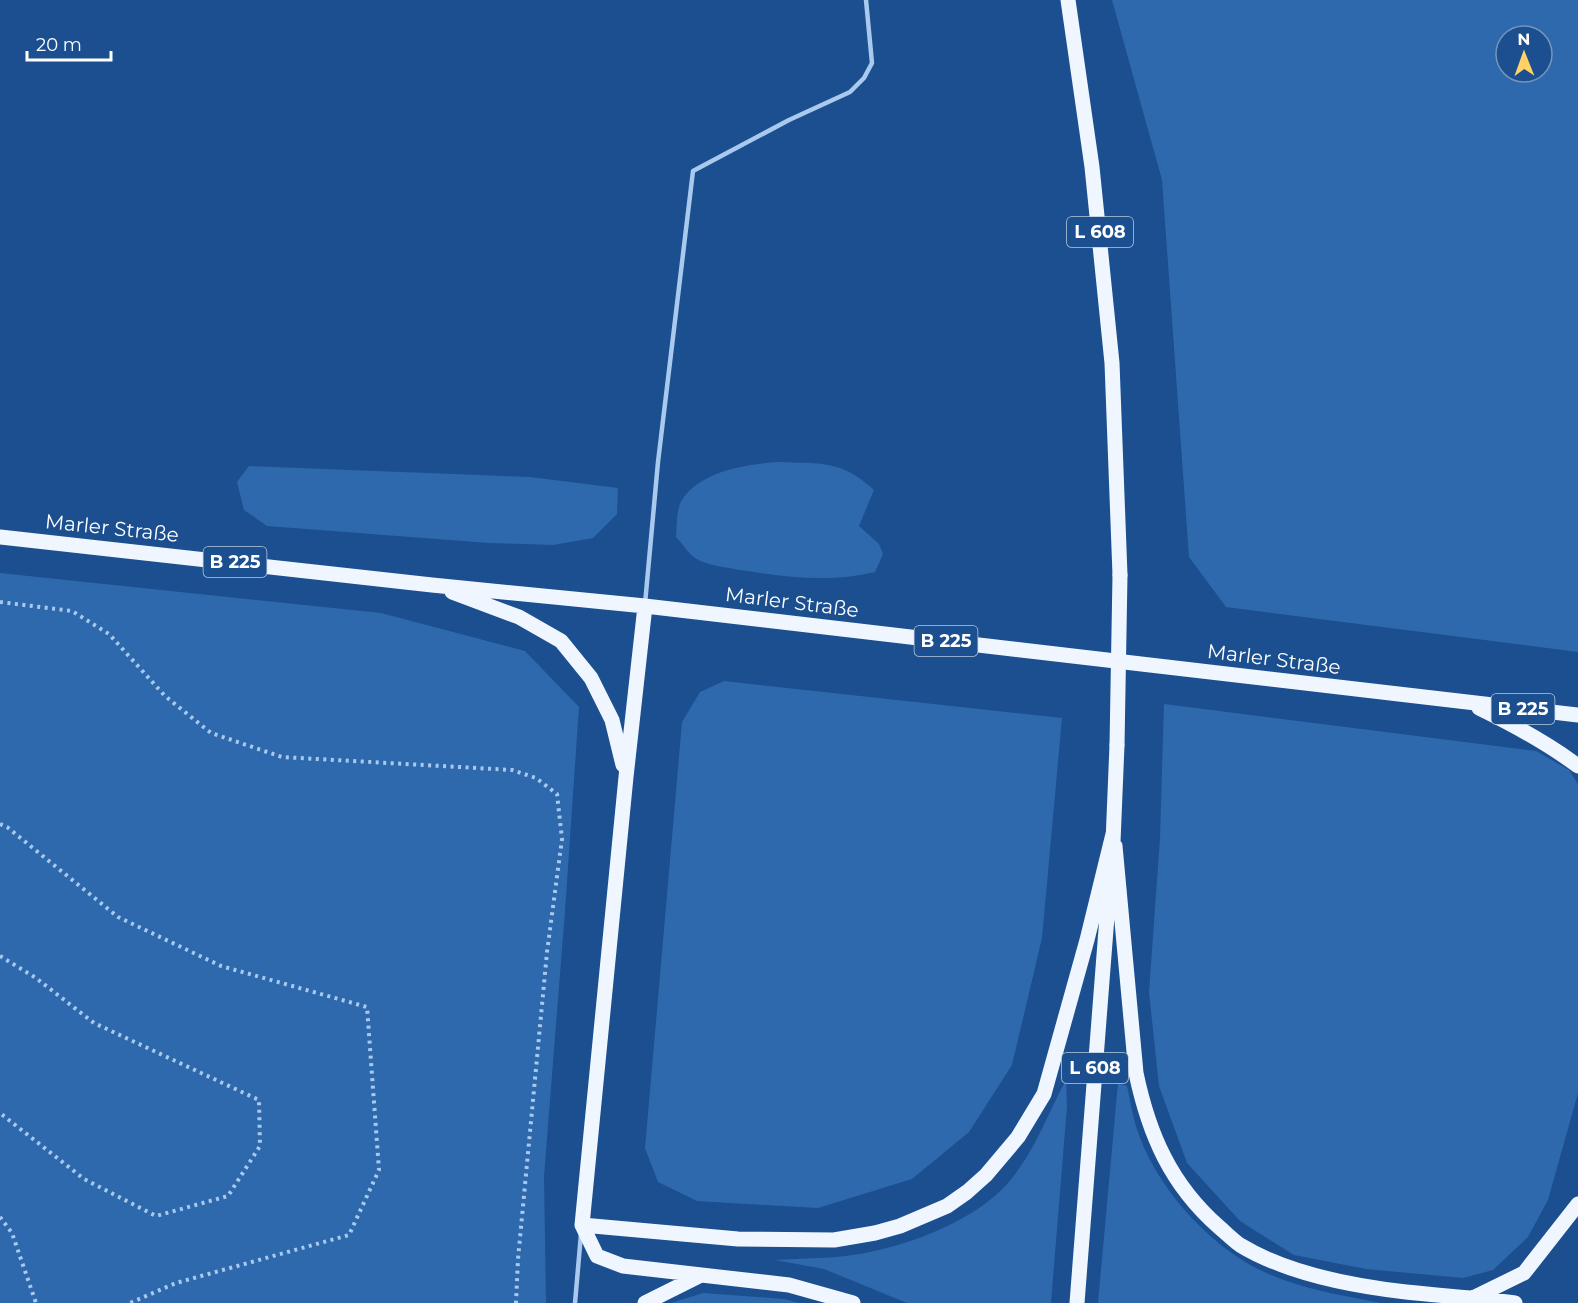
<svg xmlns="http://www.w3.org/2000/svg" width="1578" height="1303" font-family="Montserrat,sans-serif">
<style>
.green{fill:#2e69ad;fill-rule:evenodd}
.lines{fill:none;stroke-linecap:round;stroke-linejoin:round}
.path{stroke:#a9c9ee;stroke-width:4;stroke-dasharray:3 4.5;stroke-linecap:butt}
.service{stroke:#a9c9ee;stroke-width:4.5}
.primary{stroke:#f0f6ff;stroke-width:15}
.primary-bridge{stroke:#f0f6ff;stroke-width:15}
.labels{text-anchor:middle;stroke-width:4.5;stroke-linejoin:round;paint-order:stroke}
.shield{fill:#1b4f8f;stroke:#bbcadd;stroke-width:1.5}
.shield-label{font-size:18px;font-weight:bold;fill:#fff}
.street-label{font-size:20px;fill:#fff;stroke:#1b4f8f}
</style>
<rect width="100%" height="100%" fill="#1b4f8f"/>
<path class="green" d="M1112 0H1578V652L1226 607 1189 557 1162 180ZM1506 36H1542V72H1506Z
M779 462C821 464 840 459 874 490L859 526 879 544 883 554 875 572C830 583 785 577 740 570 726 567 707 566 695 558 688 553 682 543 676 537 677 527 676 509 682 500 700 471 748 464 779 462Z
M249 466 530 477 618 488 617 514 593 538 553 545 489 543 267 526 244 510 237 482Z
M0 573 381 613 525 651 579 707 565 911 544 1176 546 1303H0Z
M724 681 1062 718 1042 938 1012 1065 969 1132 912 1179 818 1208 697 1201 658 1182 645 1148 682 722 700 692Z
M1164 704 1536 751 1569 770 1578 784V1093L1548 1200 1528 1237 1493 1270 1463 1278 1366 1269 1294 1255 1240 1221 1187 1163 1159 1086 1149 992 1160 838Z
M1066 1080 1067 1106 1051 1303H907L824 1269 775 1260C801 1258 828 1259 853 1255 903 1248 974 1222 1008 1183 1034 1153 1047 1115 1066 1080Z
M1118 1083 1127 1086C1130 1100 1132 1113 1136 1126 1153 1183 1206 1243 1258 1269 1296 1288 1339 1295 1381 1303H1098Z
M703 1293 784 1299 799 1303H671Z"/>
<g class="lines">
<path class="path" d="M0 602 72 611 109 634 165 696 211 733 282 757 512 770 536 778 557 794 562 839 547 952 518 1259 516 1303
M0 824 7 827 118 917 221 966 367 1007 379 1170 349 1235 176 1283 130 1303
M0 956 36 978 94 1023 259 1100 260 1146 228 1196 156 1216 84 1179 0 1113
M0 1217 12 1233 36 1303"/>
<path class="service" d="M645 604 658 462 693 171 789 120 850 92 864 78 872 63 866 0
M575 1303 581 1234"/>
<path class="primary" d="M1068 0 1092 167 1112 363 1120 575
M0 537 432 585 645 606 1578 715
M452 592 519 617 561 641 591 678 612 720 623 765
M645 606 626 777 582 1225 597 1256 623 1266 789 1285 853 1303
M1479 708C1514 725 1547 743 1578 766
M1113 842 1117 745
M1115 846 1136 1073C1149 1135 1171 1185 1219 1227 1226 1233 1233 1240 1240 1245 1286 1273 1353 1286 1406 1292 1442 1296 1479 1298 1515 1303
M582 1225 738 1239 834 1240 875 1233 900 1226 947 1206 967 1192 986 1175 1018 1137 1044 1094 1087 940 1113 834
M1475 1297 1524 1273 1578 1204
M645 1303 699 1276
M1077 1303 1110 878"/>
<path class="primary-bridge" d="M1117 745 1120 575"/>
</g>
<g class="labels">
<g class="shield">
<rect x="1067" y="217" width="66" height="30" rx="4.5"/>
<rect x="203.5" y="547" width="63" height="30" rx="4.5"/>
<rect x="914.5" y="626" width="63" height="30" rx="4.5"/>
<rect x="1491.5" y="694" width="63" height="30" rx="4.5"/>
<rect x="1062" y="1053" width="66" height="30" rx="4.5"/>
</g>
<g class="shield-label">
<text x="1100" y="238">L 608</text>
<text x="235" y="568">B 225</text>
<text x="946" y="647">B 225</text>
<text x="1523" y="715">B 225</text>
<text x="1095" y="1074">L 608</text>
</g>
<g class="street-label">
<text transform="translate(112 528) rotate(6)" y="7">Marler Straße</text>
<text transform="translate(792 602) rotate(7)" y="7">Marler Straße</text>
<text transform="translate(1274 659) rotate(7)" y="7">Marler Straße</text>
</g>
</g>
<g transform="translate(1524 54) rotate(359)"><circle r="28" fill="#1b4f8f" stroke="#7695bc" stroke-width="1.5"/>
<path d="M0-4.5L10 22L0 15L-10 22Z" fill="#ffd166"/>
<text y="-9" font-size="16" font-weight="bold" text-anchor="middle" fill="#ffffff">N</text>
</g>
<path d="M27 51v9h84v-9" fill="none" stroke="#ffffff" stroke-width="3"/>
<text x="36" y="51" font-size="18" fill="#ffffff" stroke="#1b4f8f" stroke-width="4.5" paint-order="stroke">20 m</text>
</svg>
